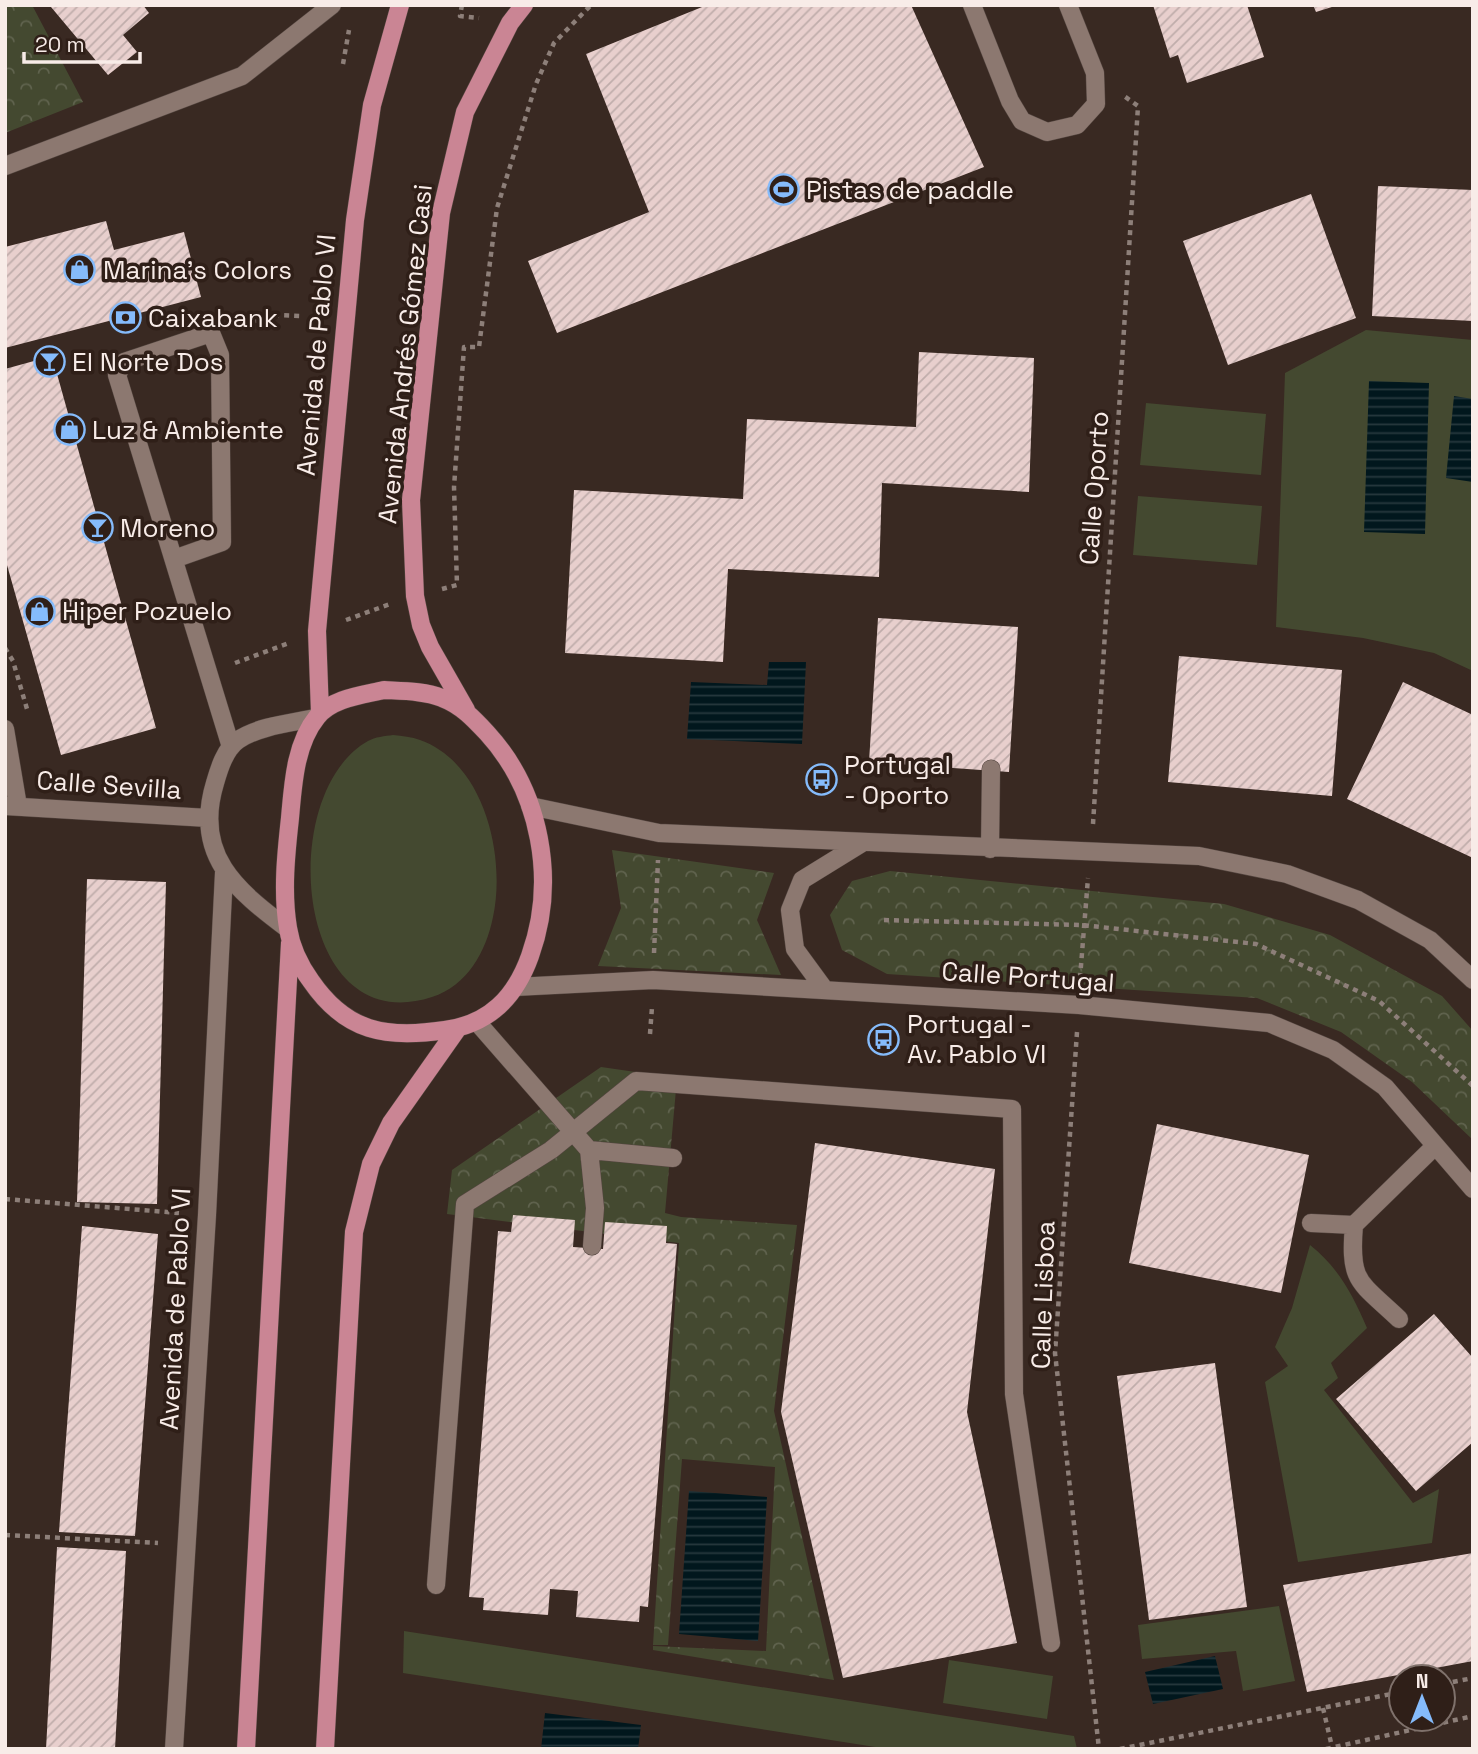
<svg xmlns="http://www.w3.org/2000/svg" width="1478" height="1754" font-family="'Space Grotesk',sans-serif">
<style>
.grass{fill:#444930}
.park{fill:url(#park-crowns)}
.water{fill:url(#water-rules)}
.building{fill:url(#building-hatch)}
.lines{fill:none;stroke-linecap:round;stroke-linejoin:round}
.minor-casing{stroke:#544640;stroke-width:19}
.major-casing{stroke:#544640;stroke-width:19}
.path{stroke:#8d7f79;stroke-width:4.5;stroke-dasharray:5 5;stroke-linecap:butt}
.minor{stroke:#8c7870;stroke-width:18}
.major{stroke:#ca8594;stroke-width:18}
.labels{text-anchor:middle;stroke-width:7;stroke-linejoin:round;paint-order:stroke}
.poi-label{font-size:26px;fill:#f8ece8;stroke:#2f1f18;text-anchor:start}
.street-label{font-size:26px;fill:#f8ece8;stroke:#2f1f18}
</style>
<defs>
<pattern id="park-crowns" width="20" height="18" patternUnits="userSpaceOnUse" patternTransform="scale(1.75)"><rect width="20" height="18" fill="#444930"/><path d="M2 6a3 3 0 1 1 6 0M12 15a3 3 0 1 1 6 0" fill="none" stroke="#60634e"/></pattern>
<pattern id="water-rules" width="6" height="5" patternUnits="userSpaceOnUse" patternTransform="scale(1.75)"><rect width="6" height="5" fill="#01171d"/><path d="M0 2.5h6" fill="none" stroke="#27393e"/></pattern>
<pattern id="building-hatch" width="6" height="6" patternUnits="userSpaceOnUse" patternTransform="scale(1.75)"><rect width="6" height="6" fill="#e8cfcd"/><path d="M-1 1l2-2M0 6l6-6M5 7l2-2" fill="none" stroke="#c0adab"/></pattern>
</defs>
<rect width="100%" height="100%" fill="#392922"/>
<path class="grass" d="M1366 330 1473 340V671L1434 653 1363 638 1276 627 1285 373Z
M1146 403 1266 414 1261 475 1140 465Z
M1138 496 1262 506 1257 565 1133 555Z
M393 735C402 736 412 737 420 740 485 763 506 857 493 917 486 952 467 986 432 997 294 1042 275 793 368 741 375 737 385 736 393 735Z
M1310 1245C1338 1267 1353 1295 1367 1328L1331 1363 1338 1378 1324 1390 1413 1503 1439 1489 1432 1543 1298 1562 1265 1382 1288 1366 1275 1347 1292 1308Z
M1279 1606 1295 1681 1243 1691 1236 1651 1142 1659 1138 1625Z
M404 1631 1074 1736 1077 1749H888L403 1673Z
M949 1660 1053 1676 1047 1719 943 1703Z"/>
<path class="park" d="M5 5H32L83 102 5 133Z
M612 850 774 873 757 920 781 975 598 966 621 908Z
M890 871 1224 904 1330 935 1442 996 1473 1031V1140L1412 1082 1341 1032 1257 998 887 974 842 950 830 915 852 881Z
M601 1067 677 1078 665 1213 681 1217 797 1225 774 1411 834 1680 653 1650V1646L766 1651 775 1467 682 1459 668 1645H653L679 1243 447 1214 452 1170Z"/>
<path class="water" d="M1369 381 1429 383 1425 534 1364 532Z
M1454 396 1473 399V482L1446 478Z
M769 662H806L802 744 687 739 691 682 767 685Z
M689 1491 767 1497 758 1641 679 1634Z
M1215 1656 1223 1689 1153 1704 1145 1672Z
M545 1713 641 1725 638 1749H541Z"/>
<path class="building" d="M53 5H143L149 13 123 35 137 52 108 75 51 7Z
M707 5H911L984 167 557 333 528 261 649 212 586 54Z
M1153 5H1247L1264 57 1187 83 1178 55 1170 58Z
M1313 5H1335V6L1316 12Z
M1378 186 1473 190V321L1372 316Z
M1311 194 1356 318 1228 365 1183 241Z
M106 221 114 250 184 232 201 297 5 348V247Z
M919 352 1034 358 1029 492 882 483 879 577 728 569 723 662 565 653 574 490 743 499 747 419 916 427Z
M52 356 156 728 61 755 5 558V369Z
M878 618 1018 627 1009 772 869 762Z
M1179 656 1342 670 1332 796 1168 782Z
M1403 682 1473 715V858L1347 799Z
M87 879 166 882 157 1204 77 1202Z
M1157 1124 1309 1155 1281 1293 1129 1263Z
M815 1143 995 1169 967 1412 1017 1643 843 1678 781 1412Z
M513 1215 575 1220 573 1247 603 1249 605 1222 667 1226 666 1243 677 1244 648 1607 640 1606 639 1622 576 1617 578 1591 550 1589 548 1615 483 1610 484 1598 469 1597 498 1231 511 1232Z
M82 1226 158 1234 135 1536 59 1532Z
M1434 1314 1473 1358V1442L1416 1491 1336 1399Z
M1215 1363 1247 1607 1149 1620 1117 1376Z
M57 1547 126 1551 115 1749H46Z
M1473 1553V1661L1307 1692 1283 1585Z"/>
<g class="lines">
<defs>
<path id="minor" d="M972 5 1010 101 1022 121 1047 132 1077 125 1096 104 1095 73 1068 5
M5 166 242 76 332 5
M174 559 222 542 220 355 211 333 124 362 117 375 231 747
M5 729 18 806
M5 806 208 818
M530 806 659 833 1199 856 1287 874 1358 900 1430 940 1473 980
M990 849 991 769
M288 929C236 890 193 855 215 783 219 769 225 749 238 740 259 726 291 723 315 718
M515 987 653 980 1079 1005 1269 1023 1333 1050 1385 1087 1473 1189
M825 990 795 949 790 910 802 880 862 843
M477 1022 589 1150 673 1158
M589 1150 595 1208 592 1246
M1311 1223 1354 1225 1435 1146
M1354 1225C1349 1283 1359 1281 1399 1319
M436 1585 465 1204 551 1150 636 1081 1012 1109 1014 1394 1051 1643
M174 1749 207 1215 224 873"/>
<path id="major" d="M384 690C403 691 425 691 442 698 461 705 474 719 487 733 541 792 557 881 530 956 515 998 489 1024 445 1030 386 1039 346 1032 311 981 300 966 291 947 288 928 282 892 286 854 290 818 293 785 295 744 317 717 332 698 363 695 384 690Z
M466 710 430 647 421 625 415 596 411 500 441 213 465 112 510 23 524 5
M320 713 317 631 355 220 372 105 400 5
M246 1749 290 943
M325 1749 354 1232 371 1164 391 1123 458 1028"/>
</defs>
<use href="#minor" class="minor-casing"/>
<use href="#major" class="major-casing"/>
<path class="path" d="M462 5 460 16 479 18
M343 64 349 30
M255 321 276 315 300 316
M442 589 457 585 454 487 464 347H479L497 208 536 84 554 43 591 5
M346 620 390 604
M5 648 13 661 27 709
M235 663 289 643
M1093 824 1138 106 1124 96
M884 920 1082 925 1256 944 1379 1001 1473 1086
M654 953 658 860
M1080 978 1088 878
M1077 1032 1055 1353 1099 1749
M650 1034 652 1007
M5 1199 179 1213
M5 1535 158 1543
M1443 1684 1473 1678
M1323 1708 1332 1747
M1120 1749 1401 1692
M1326 1749 1473 1716"/>
<use href="#minor" class="minor"/>
<use href="#major" class="major"/>
</g>
<defs>
<symbol id="stadium-ring" viewBox="-11 -11 22 22"><circle r="9.5" fill="#2f1f18" stroke="#85bbfb" stroke-width="1.5"/><path d="M0-5a6.5 5 0 1 0 0 10a6.5 5 0 1 0 0-10ZM-3.5-1.8h7v3.6h-7Z" fill="#85bbfb"/></symbol>
<symbol id="shop-ring" viewBox="-11 -11 22 22"><circle r="9.5" fill="#2f1f18" stroke="#85bbfb" stroke-width="1.5"/><path d="M-5-2.5h2.3a2.7 3.5 0 0 1 5.4 0H5L5.5 6h-11ZM-1.5-2.5h3a1.5 2.3 0 0 0-3 0Z" fill="#85bbfb"/></symbol>
<symbol id="bank-ring" viewBox="-11 -11 22 22"><circle r="9.5" fill="#2f1f18" stroke="#85bbfb" stroke-width="1.5"/><path d="M-6-4H6V4H-6ZM0-2.3a2.3 2.3 0 1 0 0 4.6a2.3 2.3 0 1 0 0-4.6Z" fill="#85bbfb"/></symbol>
<symbol id="bar-ring" viewBox="-11 -11 22 22"><circle r="9.5" fill="#2f1f18" stroke="#85bbfb" stroke-width="1.5"/><path d="M-6-5H6L.8 .8V4.5H3.5V6h-7V4.5H-.8V.8Z" fill="#85bbfb"/></symbol>
<symbol id="bus-ring" viewBox="-11 -11 22 22"><circle r="9.5" fill="#2f1f18" stroke="#85bbfb" stroke-width="1.5"/><path d="M-5-6H5V4H4V6H2V4H-2V6H-4V4H-5ZM-3.5-4V0h7V-4ZM-3.5 1.2v1.5H-2V1.2ZM2 1.2v1.5H3.5V1.2Z" fill="#85bbfb"/></symbol>
</defs>
<g fill-rule="evenodd">
<use href="#stadium-ring" x="766" y="172" width="35" height="35"/>
<use href="#shop-ring" x="62" y="252" width="35" height="35"/>
<use href="#bank-ring" x="108" y="300" width="35" height="35"/>
<use href="#bar-ring" x="32" y="344" width="35" height="35"/>
<use href="#shop-ring" x="52" y="412" width="35" height="35"/>
<use href="#bar-ring" x="80" y="510" width="35" height="35"/>
<use href="#shop-ring" x="22" y="594" width="35" height="35"/>
<use href="#bus-ring" x="804" y="762" width="35" height="35"/>
<use href="#bus-ring" x="866" y="1022" width="35" height="35"/>
</g>
<g class="labels">
<g class="poi-label">
<text x="806" y="199">Pistas de paddle</text>
<text x="103" y="279">Marina's Colors</text>
<text x="148" y="327">Caixabank</text>
<text x="72" y="371">El Norte Dos</text>
<text x="92" y="439">Luz &amp; Ambiente</text>
<text x="120" y="537">Moreno</text>
<text x="62" y="620">Hiper Pozuelo</text>
<text x="844" y="774">Portugal<tspan x="844" dy="30">- Oporto</tspan></text>
<text x="907" y="1033">Portugal -<tspan x="907" dy="30">Av. Pablo VI</tspan></text>
</g>
<g class="street-label">
<text transform="translate(405 354) rotate(-84)" y="9">Avenida Andrés Gómez Casi</text>
<text transform="translate(316 355) rotate(-85)" y="9">Avenida de Pablo VI</text>
<text transform="translate(1094 488) rotate(-86)" y="9">Calle Oporto</text>
<text transform="translate(109 785) rotate(4)" y="9">Calle Sevilla</text>
<text transform="translate(1028 977) rotate(4)" y="9">Calle Portugal</text>
<text transform="translate(1043 1295) rotate(-88)" y="9">Calle Lisboa</text>
<text transform="translate(175 1309) rotate(-87)" y="9">Avenida de Pablo VI</text>
</g>
</g>
<rect width="1478" height="1754" fill="none" stroke="#f8ece8" stroke-width="14"/>
<g transform="translate(1422 1698)"><circle r="33" fill="#2f1f18" stroke="#7f716b" stroke-width="2"/>
<path d="M0-5L12 26L0 18L-12 26Z" fill="#85bbfb"/>
<text y="-10" font-size="19" font-weight="bold" text-anchor="middle" fill="#f8ece8">N</text>
</g>
<path d="M24 52v10h116v-10" fill="none" stroke="#f8ece8" stroke-width="3.5"/>
<text x="35" y="52" font-size="21" fill="#f8ece8" stroke="#2f1f18" stroke-width="5" paint-order="stroke">20 m</text>
</svg>
